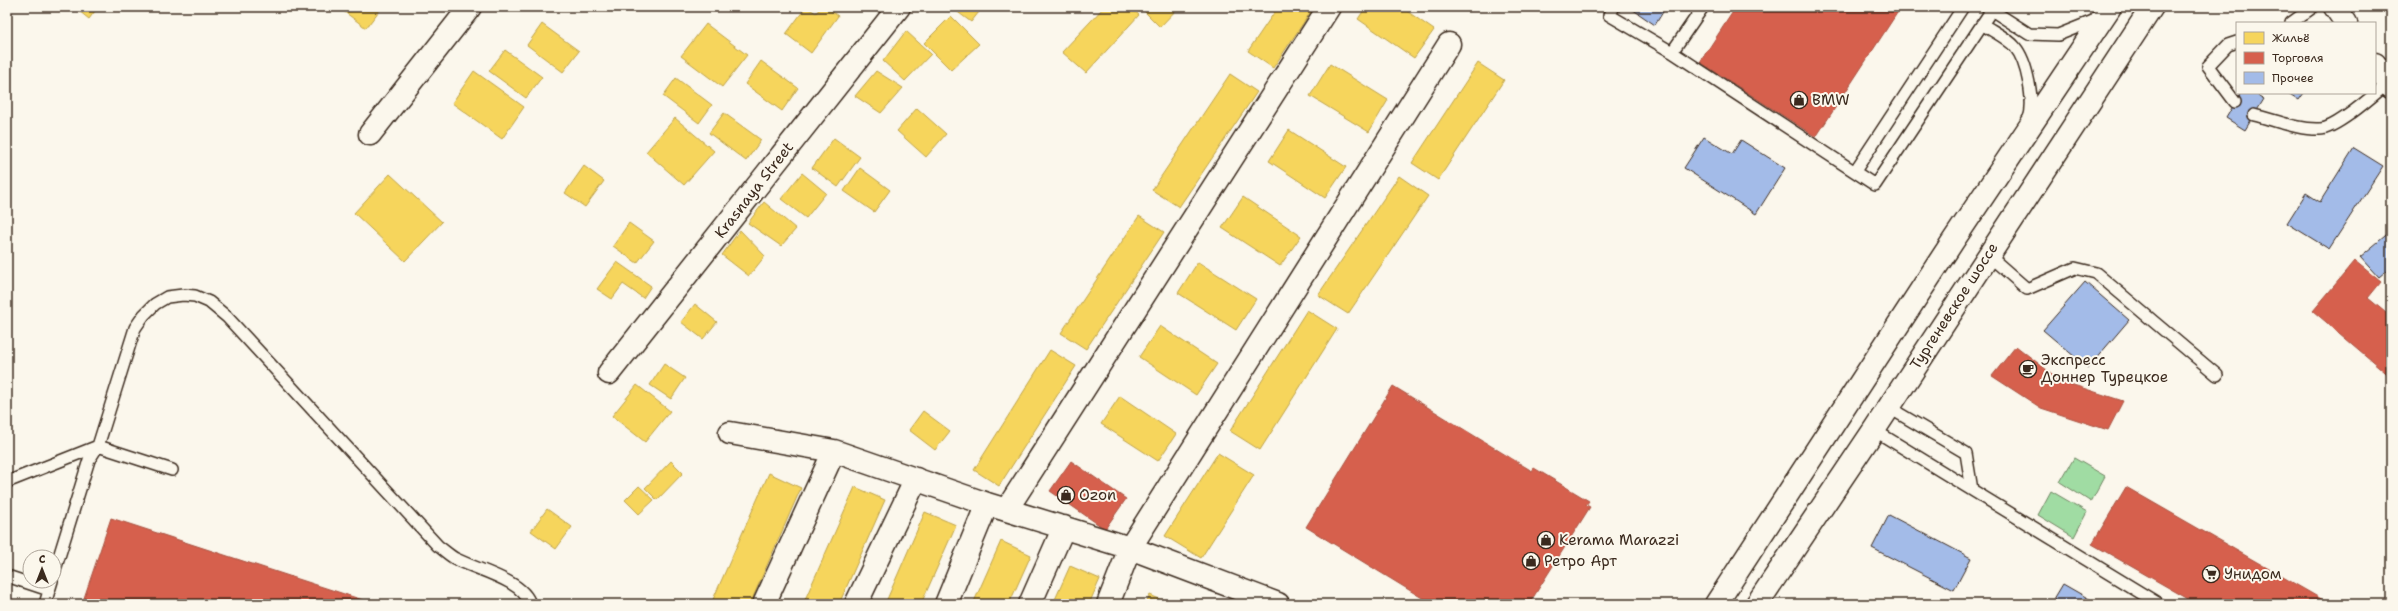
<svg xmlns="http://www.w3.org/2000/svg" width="2398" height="611" font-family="'Shantell Sans',sans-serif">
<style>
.green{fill:#a0dca3;stroke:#6e8360}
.homes{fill:#f6d55c;stroke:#bea249}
.shops{fill:#d6604d;stroke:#a8503f}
.building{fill:#a3bbe8;stroke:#3b2a1e}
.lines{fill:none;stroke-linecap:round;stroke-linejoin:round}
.lane-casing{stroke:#3b2a1e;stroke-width:14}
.street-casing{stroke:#3b2a1e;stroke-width:25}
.secondary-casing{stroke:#3b2a1e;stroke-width:25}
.highway-casing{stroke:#3b2a1e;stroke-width:25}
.lane{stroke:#fbf7ec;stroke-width:11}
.street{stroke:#fbf7ec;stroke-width:22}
.secondary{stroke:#fbf7ec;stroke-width:22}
.highway{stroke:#fbf7ec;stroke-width:22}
.labels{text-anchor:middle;stroke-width:4;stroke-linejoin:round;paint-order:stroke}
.poi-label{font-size:15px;fill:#3b2a1e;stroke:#fbf7ec;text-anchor:start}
.street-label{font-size:15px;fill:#3b2a1e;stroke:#fbf7ec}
</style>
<rect width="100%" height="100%" fill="#fbf7ec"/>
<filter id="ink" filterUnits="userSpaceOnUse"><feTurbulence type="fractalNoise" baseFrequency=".025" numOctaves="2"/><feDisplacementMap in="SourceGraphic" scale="8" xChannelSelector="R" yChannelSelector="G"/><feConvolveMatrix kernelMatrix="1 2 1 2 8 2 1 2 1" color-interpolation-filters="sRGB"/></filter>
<g filter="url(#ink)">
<path class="green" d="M2074 458 2105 476 2091 502 2060 482Z
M2051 491 2087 512 2074 537 2038 515Z"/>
<path class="homes" d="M74 7H98L89 19Z
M338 7H382L366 28Z
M806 7 816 13 821 7H826L838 16 811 53 786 34Z
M951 7H983L971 22Z
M1104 7H1130L1139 15 1086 73 1062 52Z
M1140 7H1179L1160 27Z
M1278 7H1314L1273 68 1248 51Z
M1366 7H1401L1434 30 1414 58 1358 19Z
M951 16 979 44 951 70 924 43Z
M542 24 579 51 563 72 527 45Z
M706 24 747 55 722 87 681 56Z
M906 31 931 54 905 81 883 61Z
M505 50 542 77 526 98 489 71Z
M761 61 798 88 782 111 745 84Z
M1478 63 1504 80 1438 180 1412 163Z
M1330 64 1388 100 1369 132 1310 96Z
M474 71 524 107 502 139 452 103Z
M876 71 903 88 881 113 855 96Z
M1230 74 1257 92 1179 207 1152 190Z
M676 78 712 105 699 123 663 96Z
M917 108 946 134 926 157 897 131Z
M724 113 761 140 746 161 709 133Z
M675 118 714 151 684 185 646 152Z
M1289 130 1346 167 1325 198 1269 161Z
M834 138 860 157 838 187 812 168Z
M584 166 604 181 585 207 565 193Z
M860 168 890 190 874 212 844 191Z
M802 173 826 193 806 218 781 199Z
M390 174 442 222 405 261 354 213Z
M1399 176 1428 196 1348 314 1318 295Z
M1243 197 1301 236 1280 266 1222 228Z
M764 202 796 229 781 246 748 223Z
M1139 216 1164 232 1086 349 1061 333Z
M629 223 654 241 637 263 613 246Z
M740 230 765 256 749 276 722 255Z
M617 262 651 286 643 298 623 284 612 299 597 289Z
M1198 262 1256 299 1236 330 1178 293Z
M695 304 717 322 703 339 681 322Z
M1307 310 1337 329 1260 450 1230 431Z
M1160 326 1217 364 1196 395 1139 357Z
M1050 350 1076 366 999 486 974 470Z
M664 364 685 378 671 399 650 385Z
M637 385 670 411 645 442 612 416Z
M1120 396 1176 434 1158 461 1101 424Z
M923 411 950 431 935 450 909 430Z
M1218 453 1254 475 1201 558 1165 536Z
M671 461 683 473 657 500 645 488Z
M769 473 801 488 750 604H711Z
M639 486 654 500 639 514 625 500Z
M855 487 885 500 839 604H803Z
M547 509 572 527 556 549 531 531Z
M925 512 956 525 921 604H885Z
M1001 541 1031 555 1009 604H973Z
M1070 566 1100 579 1089 604H1053Z
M1150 595 1171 604H1146Z"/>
<path class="shops" d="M1736 7H1901L1816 137 1700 62Z
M2355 261 2381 282 2368 298 2391 317V377L2313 311Z
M2016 346 2061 381 2123 401 2108 430 2041 408 1992 376Z
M1393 386 1532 471 1534 468 1589 501 1586 505 1590 507 1529 604H1432L1306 527Z
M1071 461 1126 499 1105 529 1050 491Z
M2126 487 2330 604H2197L2092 544Z
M111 518 375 604H82Z"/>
<path class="building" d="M1629 7H1666L1655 25Z
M2241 93H2254L2264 99 2245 130 2226 118Z
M2288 93H2304L2299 100Z
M1704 137 1732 154 1741 140 1785 168 1756 214 1684 168Z
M2354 148 2383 166 2329 249 2287 223 2306 193 2320 202Z
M2391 231V268L2379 278 2360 257Z
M2085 282 2129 320 2088 368 2043 330Z
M1889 515 1971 558 1954 590 1872 548Z
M2063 584 2098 604H2051Z"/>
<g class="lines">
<defs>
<path id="lane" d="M1614 7 1609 15 1672 52 1875 185 1991 11
M1987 7 2029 34 2058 35 2098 19
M2291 23 2313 7
M1982 24C1992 31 2008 38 2015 47 2027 61 2035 102 2029 119
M1672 52 1703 7
M2235 102 2208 66 2228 45 2237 42
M2254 115C2275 120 2299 130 2320 129 2336 129 2375 94 2388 83
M1855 171 1963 7
M1987 254 2027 289 2075 268 2096 273 2217 375
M1888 407 1966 453 1972 490 2159 604
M1874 430 1972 490
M7 482 98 446 172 470
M54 573 89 460 98 446 135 328 144 315 155 304 167 297 183 295 195 296 209 302 227 317 438 546C444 550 450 556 456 559 477 570 523 580 530 604
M7 576 49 590
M45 604 52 581"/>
<path id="street" d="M370 134 470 7
M609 373 899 7
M730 433 834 451 987 504 1130 548 1278 604
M1007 509 1329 7
M764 604 834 451
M856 604 916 479
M946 604 987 504
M1030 604 1064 527
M1108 604 1130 548 1449 44"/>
<path id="secondary" d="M2335 7 2346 23
M2375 64 2391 87"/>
<path id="highway" d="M1716 604 1953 241 2110 7
M1757 604 1874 430 2152 7"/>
</defs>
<use href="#lane" class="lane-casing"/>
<use href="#street" class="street-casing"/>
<use href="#secondary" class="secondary-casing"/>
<use href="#highway" class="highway-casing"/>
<use href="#lane" class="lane"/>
<use href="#street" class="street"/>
<use href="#secondary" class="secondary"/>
<use href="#highway" class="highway"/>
</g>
</g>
<defs>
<symbol id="shop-ring" viewBox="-11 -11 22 22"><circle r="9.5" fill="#fbf7ec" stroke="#3b2a1e" stroke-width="1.5"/><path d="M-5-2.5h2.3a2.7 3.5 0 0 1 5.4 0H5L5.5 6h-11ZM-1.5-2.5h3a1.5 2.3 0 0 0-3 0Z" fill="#3b2a1e"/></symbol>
<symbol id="cafe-ring" viewBox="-11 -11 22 22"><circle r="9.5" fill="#fbf7ec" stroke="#3b2a1e" stroke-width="1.5"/><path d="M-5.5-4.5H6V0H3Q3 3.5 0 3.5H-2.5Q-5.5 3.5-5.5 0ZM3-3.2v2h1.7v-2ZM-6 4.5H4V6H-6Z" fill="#3b2a1e"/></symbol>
<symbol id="supermarket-ring" viewBox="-11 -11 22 22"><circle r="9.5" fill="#fbf7ec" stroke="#3b2a1e" stroke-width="1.5"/><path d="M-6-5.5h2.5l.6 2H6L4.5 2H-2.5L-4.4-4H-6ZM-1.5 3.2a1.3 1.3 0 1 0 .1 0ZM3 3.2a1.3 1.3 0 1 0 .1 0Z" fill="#3b2a1e"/></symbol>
</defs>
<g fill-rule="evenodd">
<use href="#shop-ring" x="1789" y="90" width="20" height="20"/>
<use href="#cafe-ring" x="2018" y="359" width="20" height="20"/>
<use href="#shop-ring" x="1056" y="485" width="20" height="20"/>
<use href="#shop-ring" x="1536" y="530" width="20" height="20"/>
<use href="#shop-ring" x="1521" y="551" width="20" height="20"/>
<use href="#supermarket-ring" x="2201" y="564" width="20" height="20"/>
</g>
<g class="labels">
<g class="poi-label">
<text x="1812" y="105">BMW</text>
<text x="2041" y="365">Экспресс<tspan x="2041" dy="17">Доннер Турецкое</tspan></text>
<text x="1079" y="500">Ozon</text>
<text x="1559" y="545">Kerama Marazzi</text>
<text x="1544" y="566">Ретро Арт</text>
<text x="2224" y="579">Унидом</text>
</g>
<g class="street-label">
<text transform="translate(754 190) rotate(-52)" y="5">Krasnaya Street</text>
<text transform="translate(1954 306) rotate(-57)" y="5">Тургеневское шоссе</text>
</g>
</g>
<rect width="2398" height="611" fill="none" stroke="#fbf7ec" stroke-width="24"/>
<rect x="12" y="12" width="2374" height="587" fill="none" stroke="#3b2a1e" stroke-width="1.5" filter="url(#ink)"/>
<rect x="2236" y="22" width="140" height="72" fill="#fbf7ec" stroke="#aea59a"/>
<rect x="2244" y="32" width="20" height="12" fill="#f6d55c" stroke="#aea59a"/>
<text x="2272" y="42" font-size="12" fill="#3b2a1e">Жильё</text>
<rect x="2244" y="52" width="20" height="12" fill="#d6604d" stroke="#aea59a"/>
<text x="2272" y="62" font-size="12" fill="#3b2a1e">Торговля</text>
<rect x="2244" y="72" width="20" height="12" fill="#a3bbe8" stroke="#aea59a"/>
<text x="2272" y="82" font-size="12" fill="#3b2a1e">Прочее</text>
<g transform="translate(42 569)"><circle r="19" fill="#fbf7ec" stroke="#aea59a"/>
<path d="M0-3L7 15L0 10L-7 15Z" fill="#3b2a1e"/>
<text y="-6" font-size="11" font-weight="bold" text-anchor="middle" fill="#3b2a1e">С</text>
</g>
</svg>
